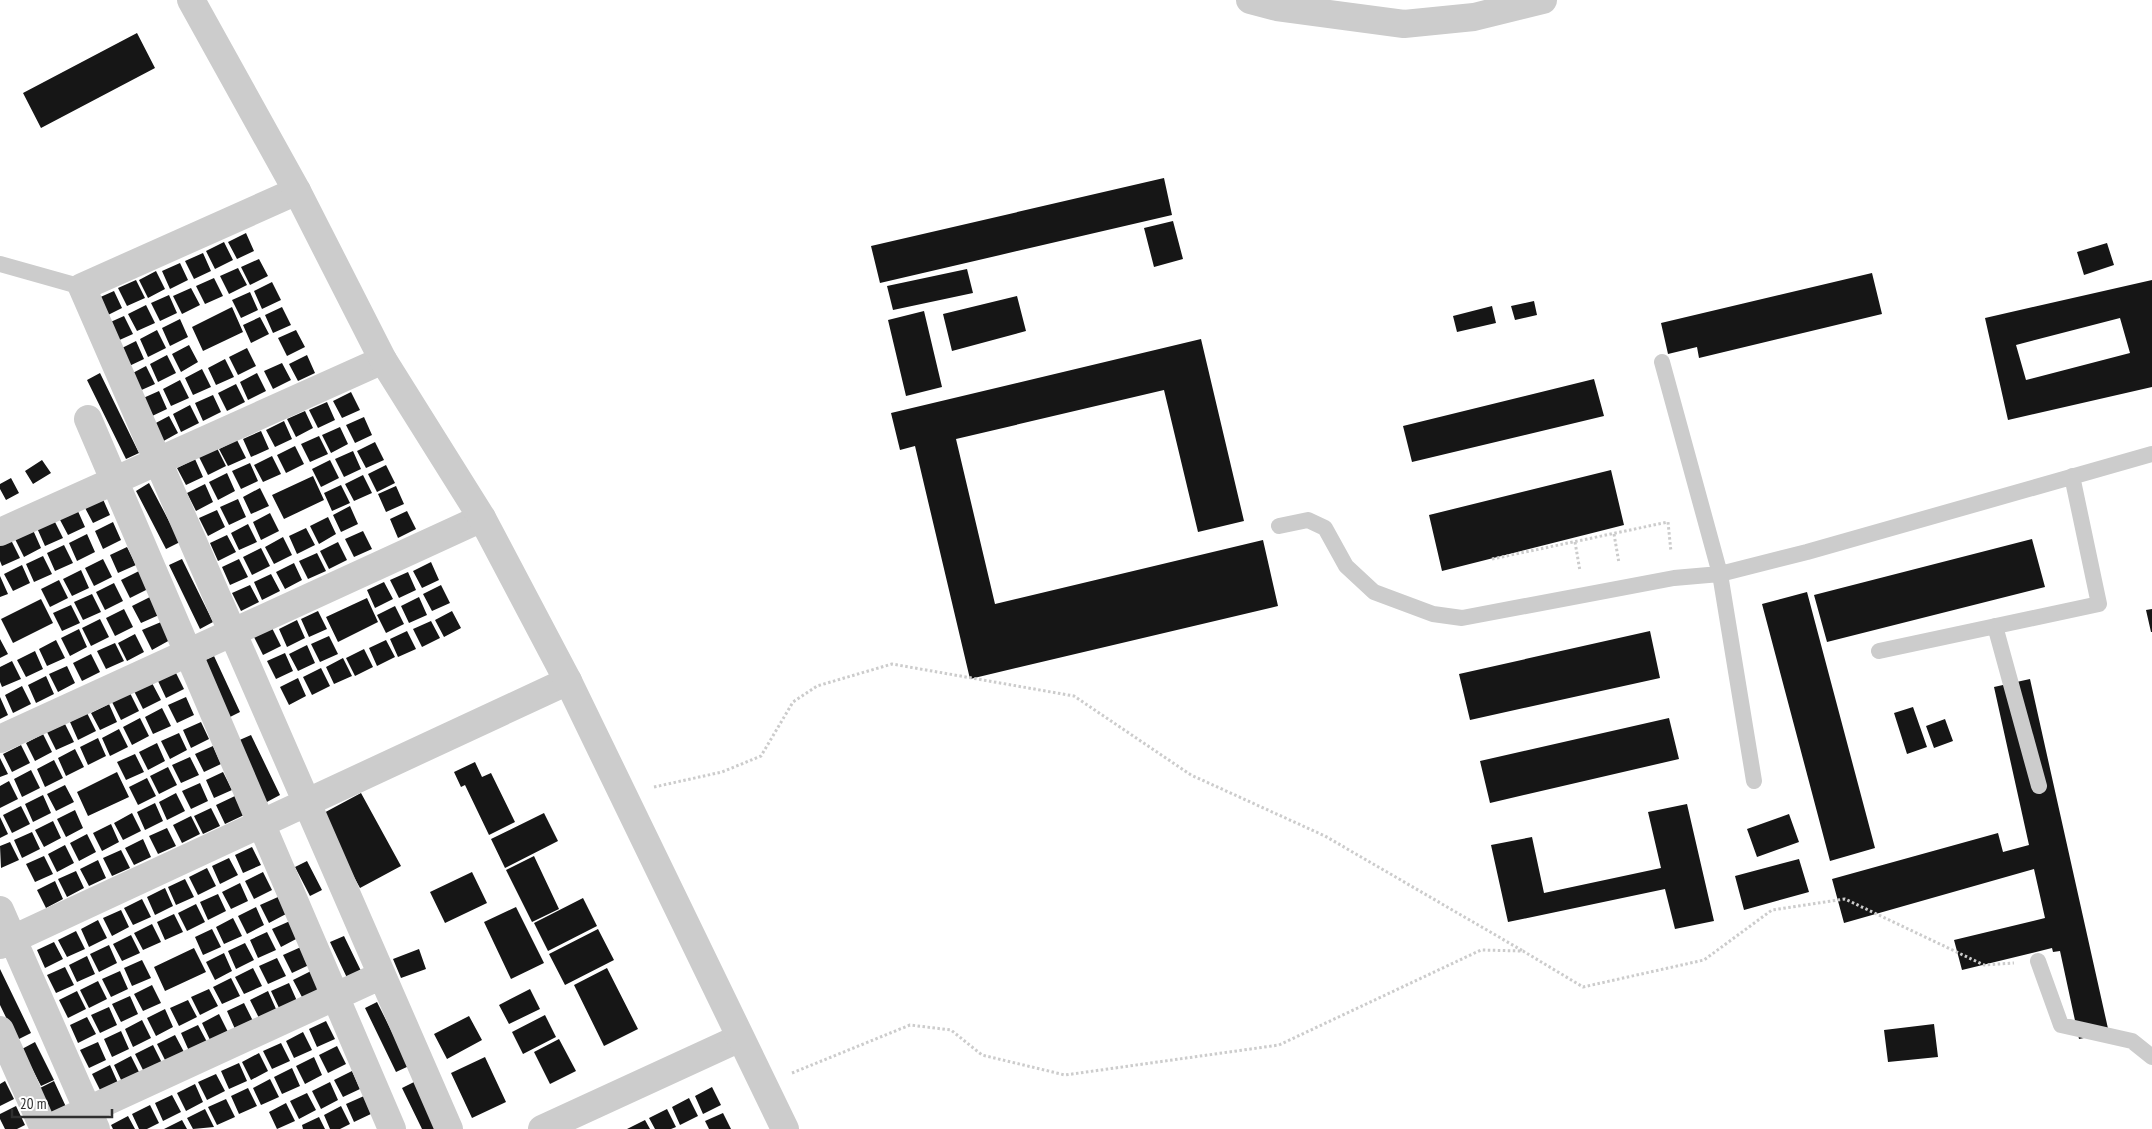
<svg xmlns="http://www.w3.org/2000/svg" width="2152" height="1129" font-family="'PT Sans Narrow',sans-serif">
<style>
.building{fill:#161616;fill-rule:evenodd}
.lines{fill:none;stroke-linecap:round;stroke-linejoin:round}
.path{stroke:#ccc;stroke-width:3;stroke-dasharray:2.5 2.5;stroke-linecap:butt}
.service{stroke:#ccc;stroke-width:16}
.minor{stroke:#ccc;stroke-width:28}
.tertiary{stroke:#ccc;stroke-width:28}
</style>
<rect width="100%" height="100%" fill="#fff"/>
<path class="building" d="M137 33 155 68 41 128 23 93Z
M1164 178 1172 215 880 283 871 246Z
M1173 221 1183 259 1154 267 1144 228Z
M246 233 254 251 237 259 228 242Z
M224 242 233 260 215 269 206 251Z
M2107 243 2114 265 2084 275 2077 252Z
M203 253 211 271 194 279 185 261Z
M259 259 268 276 250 285 241 267Z
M180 263 188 280 170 289 162 271Z
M238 268 247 285 229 294 220 276Z
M967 269 973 293 893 310 887 286Z
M156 271 165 289 148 298 139 280Z
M1872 273 1882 314 1699 358 1697 347 1668 354 1661 323Z
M214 278 223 296 205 304 196 286Z
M136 280 145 298 127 306 118 288Z
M2152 280V387L2008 420 1985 318ZM2120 318 2130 353 2026 380 2016 345Z
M272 282 281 300 262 309 254 291Z
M191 288 200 305 182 314 173 296Z
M114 291 122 308 104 317 96 299Z
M250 292 258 310 241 318 232 300Z
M169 295 177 313 160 321 151 303Z
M1017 296 1026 331 952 351 943 314Z
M1534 301 1537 315 1515 320 1511 306Z
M146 305 155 323 137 331 128 314Z
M1492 306 1496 323 1457 332 1453 316Z
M232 307 243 332 203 351 192 327Z
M282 307 291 325 273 333 265 315Z
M924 311 942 387 906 396 888 320Z
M124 316 133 334 115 342 106 324Z
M260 317 269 334 251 343 243 325Z
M180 319 188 337 170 346 162 328Z
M157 330 166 348 148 357 140 339Z
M296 330 305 347 287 356 278 338Z
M1201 339 1244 521 1198 532 1164 390 956 439 995 604 1263 540 1278 606 970 679 915 446 900 450 891 413Z
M136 341 144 359 127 367 118 350Z
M189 345 198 362 181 372 172 354Z
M247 348 256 366 238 375 229 357Z
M167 355 176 373 158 382 150 364Z
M307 355 315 373 298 381 289 364Z
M225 359 234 377 216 385 208 368Z
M282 363 291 380 273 389 264 371Z
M146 366 155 384 137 392 129 375Z
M202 369 211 387 193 395 185 378Z
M100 373 139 453 126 459 87 380Z
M257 373 266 391 248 400 240 382Z
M1594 379 1604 416 1412 462 1403 426Z
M180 380 189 398 171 406 163 389Z
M236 384 245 402 227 411 218 393Z
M159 391 167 409 150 417 141 399Z
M351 392 360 410 342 418 333 401Z
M213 395 221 412 203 421 195 403Z
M327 402 335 420 318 428 309 410Z
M190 405 199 423 181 432 173 414Z
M305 411 313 428 296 437 287 419Z
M169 416 178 433 160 443 152 425Z
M364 417 372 435 355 443 346 425Z
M284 421 292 439 275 447 266 430Z
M340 427 348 444 331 453 322 435Z
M261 431 269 449 251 457 243 439Z
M319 436 328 454 310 462 301 444Z
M237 440 246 458 228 466 219 449Z
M375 442 384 460 366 468 357 451Z
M295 446 304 464 286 473 277 455Z
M217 448 226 466 208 475 199 457Z
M353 451 361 469 344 477 335 459Z
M272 456 281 474 263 482 254 465Z
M195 459 203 477 186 485 177 468Z
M42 460 51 473 33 484 25 471Z
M330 460 339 478 321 487 312 469Z
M250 463 258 481 241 489 232 471Z
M386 465 395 483 377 492 368 474Z
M1611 470 1624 525 1442 571 1429 515Z
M227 473 235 491 218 500 209 482Z
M363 475 372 493 354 501 345 484Z
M313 476 324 500 284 519 272 495Z
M11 478 19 493 6 500 0 489V484Z
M149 483 180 542 166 549 136 491Z
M205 484 213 502 196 511 187 493Z
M341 485 350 503 332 511 324 493Z
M396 486 404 504 386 512 378 494Z
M260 488 269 506 251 514 243 497Z
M102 497 110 515 93 523 84 506Z
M238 499 246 517 229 525 220 507Z
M350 506 358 524 341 532 333 515Z
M77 509 85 527 68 535 59 518Z
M217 510 225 527 208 536 199 518Z
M407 511 416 529 398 538 390 519Z
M270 513 279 531 261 540 253 522Z
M328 517 336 534 319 544 310 526Z
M54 520 63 538 45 546 37 528Z
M113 522 121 540 103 549 95 531Z
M248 524 257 542 239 550 231 533Z
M306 528 315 545 297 554 289 536Z
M33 530 41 548 24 557 15 539Z
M363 531 372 549 354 557 345 539Z
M87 534 95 552 77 561 69 543Z
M227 535 236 552 218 561 210 543Z
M283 537 292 555 274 564 265 547Z
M2032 539 2045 587 1827 642 1814 595Z
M11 540 20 558 2 566 0 561V545Z
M338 542 347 560 329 569 320 551Z
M64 545 73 563 55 571 47 553Z
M127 547 136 565 118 573 110 555Z
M261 548 270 566 252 575 243 557Z
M317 553 326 571 308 579 299 561Z
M43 556 52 574 34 582 26 564Z
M103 559 112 577 94 586 85 568Z
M182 559 213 622 200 629 169 565Z
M239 559 248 577 230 585 222 567Z
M431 562 439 580 422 588 413 571Z
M294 563 302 580 285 589 276 572Z
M22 565 30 583 13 591 4 574Z
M81 570 89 588 72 596 63 579Z
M139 571 148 589 130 598 121 580Z
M408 572 416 590 399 598 390 580Z
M271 574 280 591 262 600 254 582Z
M0 576 8 594 0 597Z
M59 580 68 598 50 607 41 589Z
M384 582 393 599 375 608 367 590Z
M114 583 123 601 105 610 96 592Z
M250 585 259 602 241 611 232 593Z
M441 585 450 603 432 611 423 594Z
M1807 592 1875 848 1830 861 1762 604Z
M92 594 101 612 83 620 74 602Z
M150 597 159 615 141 623 132 606Z
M419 597 427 615 409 623 401 606Z
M367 598 378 622 338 642 326 617Z
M41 599 53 623 13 643 1 619Z
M71 605 80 623 62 631 53 613Z
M395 606 404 624 386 633 377 615Z
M124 609 133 627 115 636 106 618Z
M2152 609V632H2151L2146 610Z
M318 611 327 629 309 637 301 619Z
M452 611 461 628 444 637 435 620Z
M100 619 109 637 91 646 82 628Z
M297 620 305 638 287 647 279 629Z
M431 621 440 638 422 647 413 629Z
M161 622 170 640 152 650 142 630Z
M272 628 281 646 263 655 254 637Z
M79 629 87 647 70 656 61 638Z
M407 631 416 649 398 657 390 639Z
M1650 631 1660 678 1470 720 1459 674Z
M135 634 144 652 127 661 118 643Z
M329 636 338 654 320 662 311 644Z
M0 639 8 654 0 658Z
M56 640 65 658 47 666 39 649Z
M386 640 395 657 377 666 369 648Z
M115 643 124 661 106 669 97 651Z
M307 645 315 663 298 671 289 654Z
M364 649 373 667 355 676 346 658Z
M35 651 43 669 26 677 17 660Z
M285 653 293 671 276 679 267 661Z
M91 654 100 672 82 681 73 663Z
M214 656 240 712 226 719 199 663Z
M343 658 352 676 334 684 326 667Z
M12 661 21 679 2 687 0 682V667Z
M67 666 75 683 58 692 49 674Z
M321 668 330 686 312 695 303 677Z
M175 671 184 689 166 698 158 681Z
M46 676 54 694 36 703 28 685Z
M298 678 306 696 289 705 280 687Z
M2030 679 2109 1033 2079 1039 2060 951 2053 952 2052 948 1962 970 1954 940 2045 918 2034 869 1844 923 1832 879 1998 833 2003 852 2029 845 1994 687Z
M152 683 161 700 143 709 134 691Z
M22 686 31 704 13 713 5 695Z
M130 693 139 711 121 720 112 702Z
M0 697 8 715 0 719Z
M186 697 194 715 177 723 168 705Z
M109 704 117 722 100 730 91 713Z
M1913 707 1927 747 1907 754 1894 713Z
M162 708 171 726 153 734 145 717Z
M87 713 96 731 78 740 70 722Z
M140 718 149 736 132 745 123 727Z
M1669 718 1679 759 1490 803 1480 761Z
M1945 719 1953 741 1934 748 1926 726Z
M201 722 209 739 191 748 183 730Z
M65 724 74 742 56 750 47 732Z
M119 729 128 747 110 756 102 738Z
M179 733 187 750 170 759 161 741Z
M43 734 52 752 35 761 26 743Z
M251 735 280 795 265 803 235 742Z
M98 738 106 756 88 765 80 747Z
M157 743 165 761 148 770 139 752Z
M21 745 30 763 12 772 3 754Z
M213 746 221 764 204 772 195 754Z
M75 749 84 767 66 776 58 758Z
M135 754 144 772 126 780 117 762Z
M190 757 199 775 181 783 172 765Z
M0 758 8 774 0 777Z
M54 760 63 778 45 787 37 769Z
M475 762 482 777 491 773 515 822 489 835 465 785 461 787 454 772Z
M168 767 177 785 159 794 150 776Z
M31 770 40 788 22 797 14 779Z
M117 772 129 797 88 816 77 792Z
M223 772 232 790 214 798 206 780Z
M147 778 156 796 138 805 129 787Z
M9 781 18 799 0 808V786Z
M200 783 208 801 191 809 182 791Z
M65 785 74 802 56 811 47 794Z
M176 793 185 811 167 820 159 802Z
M361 793 401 866 360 888 320 815Z
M43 795 51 813 33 822 25 804Z
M235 796 244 815 225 824 216 805Z
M155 803 163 821 145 830 137 812Z
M1687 804 1714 921 1675 929 1665 889 1508 922 1491 845 1532 837 1544 893 1661 868 1648 812Z
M21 806 30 824 12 833 3 815Z
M211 808 220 826 203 834 194 816Z
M75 810 83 828 66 837 57 819Z
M132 813 141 831 123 840 114 823Z
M544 813 558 841 505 868 491 839Z
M1789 814 1799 842 1757 857 1747 829Z
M191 816 200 834 182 843 173 825Z
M0 817 8 834 0 838Z
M53 821 61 838 44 847 35 830Z
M111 824 119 842 102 851 93 833Z
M167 828 176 846 158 854 149 836Z
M32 832 40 849 22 858 14 840Z
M87 834 96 852 79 861 70 843Z
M143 839 151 857 134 865 125 848Z
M10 842 19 860 1 868 0 846Z
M65 845 74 863 57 872 48 854Z
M252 847 261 865 243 873 235 855Z
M121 850 130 868 112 876 103 858Z
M44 856 53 874 35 882 26 864Z
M534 856 559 909 532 922 506 870Z
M229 858 238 875 220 884 212 866Z
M1799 859 1809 892 1744 910 1735 876Z
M98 860 106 878 89 886 80 869Z
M307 861 322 890 310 896 295 867Z
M207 868 216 886 198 895 189 877Z
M76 871 84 888 67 897 58 879Z
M263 872 272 890 254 899 245 881Z
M472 872 487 903 445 923 430 892Z
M185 879 194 897 176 905 168 887Z
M55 881 63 899 46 908 37 890Z
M240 883 248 901 231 909 222 892Z
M165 888 173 906 155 915 147 897Z
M218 894 226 911 208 920 200 902Z
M278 897 286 914 269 923 260 905Z
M583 898 597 926 548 951 534 923Z
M142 899 151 917 133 925 124 908Z
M196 904 205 922 187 931 178 913Z
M256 907 264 925 247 934 238 916Z
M516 907 544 963 511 979 484 922Z
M121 910 129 927 112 936 103 918Z
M174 914 183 932 165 940 157 922Z
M233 918 242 936 224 944 216 927Z
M98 920 107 938 89 947 81 929Z
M290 921 298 938 281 947 272 929Z
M152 924 161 942 143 950 134 933Z
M212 929 221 947 203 955 195 937Z
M598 929 614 960 565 985 549 954Z
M76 931 85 949 67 957 58 940Z
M267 932 276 950 258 958 250 940Z
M131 935 140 953 122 961 113 944Z
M344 936 363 975 349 982 330 942Z
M54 942 63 959 45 968 37 950Z
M245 943 254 960 236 969 228 951Z
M109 945 117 963 99 972 90 954Z
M301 947 309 965 292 973 283 955Z
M194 948 206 972 165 991 154 967Z
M419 949 426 969 401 978 393 959Z
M224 953 232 971 215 980 206 962Z
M87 956 95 974 77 982 69 965Z
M277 958 286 976 268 984 259 966Z
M142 960 151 978 132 986 124 968Z
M65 967 74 985 56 993 47 975Z
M253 968 262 986 244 994 235 977Z
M607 968 638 1029 604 1046 574 985Z
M0 969 31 1033 17 1040 0 1005Z
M120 971 128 989 111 997 102 979Z
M311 971 321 990 303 999 293 980Z
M231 978 240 996 222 1004 213 987Z
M98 981 107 999 89 1008 80 990Z
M289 983 297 1001 280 1010 271 991Z
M152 985 161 1003 143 1011 134 994Z
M209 989 218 1006 200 1015 191 997Z
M530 989 540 1009 509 1024 499 1005Z
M77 991 86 1009 68 1018 59 1000Z
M268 991 276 1009 259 1018 250 1000Z
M130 996 138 1014 121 1022 112 1004Z
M188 1000 197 1017 179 1026 170 1008Z
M377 1002 409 1066 396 1072 365 1008Z
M244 1003 253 1021 235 1029 227 1011Z
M109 1007 117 1025 100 1033 91 1015Z
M165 1009 173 1027 156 1036 147 1018Z
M219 1014 228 1032 210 1040 202 1023Z
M545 1015 556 1037 523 1054 512 1032Z
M469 1016 482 1040 447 1059 434 1034Z
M87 1017 96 1034 78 1043 70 1025Z
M142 1020 151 1038 133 1047 125 1029Z
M326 1021 335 1039 317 1047 309 1029Z
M1934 1024 1938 1057 1888 1062 1884 1030Z
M198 1025 207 1042 189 1051 181 1033Z
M121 1031 129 1049 112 1057 104 1039Z
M303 1032 312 1050 294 1058 286 1041Z
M175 1035 184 1052 166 1062 157 1044Z
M559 1039 576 1071 550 1084 534 1052Z
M35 1042 54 1080 41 1086 22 1049Z
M98 1042 106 1060 89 1068 80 1050Z
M281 1043 290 1061 272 1069 263 1051Z
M153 1045 162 1063 144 1072 135 1054Z
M337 1046 346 1064 328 1073 319 1055Z
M259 1053 268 1071 251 1080 242 1062Z
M131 1056 140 1074 122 1082 114 1065Z
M314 1057 322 1075 305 1084 296 1066Z
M485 1057 506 1102 472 1118 451 1073Z
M239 1063 247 1081 229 1089 221 1071Z
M110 1065 118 1083 101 1092 92 1074Z
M292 1068 300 1086 282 1094 274 1077Z
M352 1071 360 1089 343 1097 334 1080Z
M216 1074 225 1091 207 1100 198 1082Z
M270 1079 279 1097 261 1105 253 1088Z
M5 1081 14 1099 0 1106V1084Z
M54 1081 67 1109 51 1116 38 1089Z
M330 1082 338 1100 321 1109 312 1091Z
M414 1082 436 1129H422L402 1088Z
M195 1084 203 1102 186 1111 177 1093Z
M712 1087 721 1105 703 1114 695 1096Z
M248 1088 257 1106 239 1114 231 1096Z
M307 1093 316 1110 299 1119 290 1101Z
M172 1095 181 1112 163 1121 155 1103Z
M364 1096 373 1113 354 1122 346 1104Z
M689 1098 698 1116 680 1125 672 1107Z
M226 1099 235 1117 217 1125 208 1107Z
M286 1103 295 1121 277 1129 269 1112Z
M150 1105 159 1123 147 1129H139L132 1114Z
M16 1106 25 1125 17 1129H5L0 1119V1114Z
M341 1106 350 1124 340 1129H330L324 1115Z
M205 1109 214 1127 193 1129 187 1118Z
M667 1109 676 1127 671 1129H655L649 1118Z
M723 1113 731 1129H709L705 1121Z
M128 1116 135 1129H113L111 1125Z
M319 1117 325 1129H303L302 1125Z
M182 1120 187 1129H164Z
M645 1120 650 1129H627Z"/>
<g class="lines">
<path class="path" d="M1614 534 1619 563
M1575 542 1580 571
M1492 559 1668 522 1671 552
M654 787 722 772 761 756 793 702 817 686 892 664 1074 696 1191 775 1325 836 1523 951
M792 1073 910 1025 951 1030 982 1055 1065 1075 1279 1045 1481 950 1523 951 1583 987 1704 960 1772 910 1845 899 1984 965 2014 963"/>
<path class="service" d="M0 264 82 287
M1662 362 1720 574 1754 781
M1279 526 1308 520 1325 528 1346 566 1374 592 1433 614 1462 618 1674 578 1720 574 1807 552 2152 454
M1995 626 2039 786
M1879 651 2099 604 2072 476
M2038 961 2061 1025 2132 1041 2152 1057"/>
<path class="minor" d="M297 191 82 287 449 1129
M88 419 392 1129
M0 532 383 360
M0 739 482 518
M0 910 96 1129
M0 945 568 681
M0 1030 44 1129
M47 1129 382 975
M542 1129 740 1038"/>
<path class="tertiary" d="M191 0 297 191 383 360 482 518 568 681 785 1129
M1250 0 1277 7 1404 24 1474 17 1543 0"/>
</g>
<path d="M12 1109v8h100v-8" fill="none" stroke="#2f2f2f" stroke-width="2.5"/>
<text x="20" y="1109" font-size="15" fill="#2f2f2f" stroke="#ffffff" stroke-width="4" paint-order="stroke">20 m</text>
</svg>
